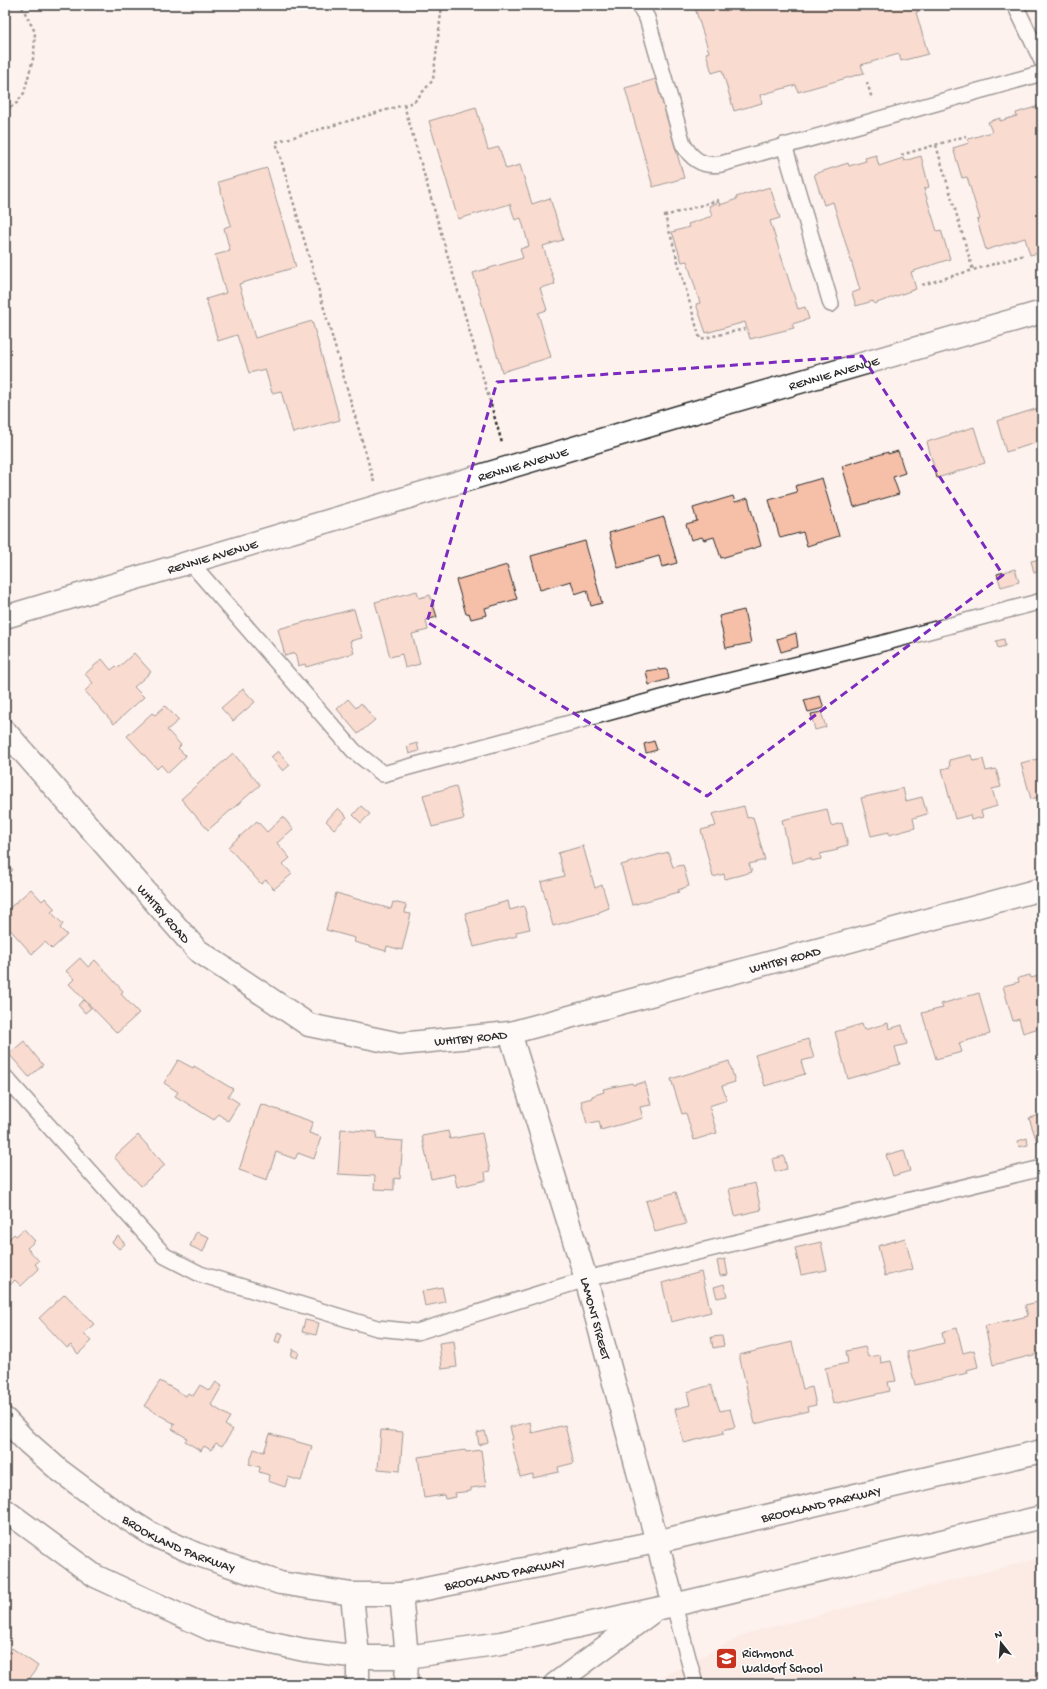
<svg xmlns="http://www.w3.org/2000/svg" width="1047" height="1689" font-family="'Gochi Hand',sans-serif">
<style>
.built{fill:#fbe3d9}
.building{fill:#f5bfa8;stroke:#2b2b2b}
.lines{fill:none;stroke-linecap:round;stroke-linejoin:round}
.lane-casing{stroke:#2b2b2b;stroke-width:18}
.street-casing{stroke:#2b2b2b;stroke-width:25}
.secondary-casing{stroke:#2b2b2b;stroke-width:25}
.path{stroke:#2b2b2b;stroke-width:2.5;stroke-dasharray:3 3;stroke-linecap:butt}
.lane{stroke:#fff;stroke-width:15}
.street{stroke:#fff;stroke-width:22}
.secondary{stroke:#fff;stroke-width:22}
.marked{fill:none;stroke:#7b2cbf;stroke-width:3;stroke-dasharray:8 5;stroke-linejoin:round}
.labels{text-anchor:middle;stroke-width:3;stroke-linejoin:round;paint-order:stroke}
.street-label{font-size:13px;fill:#2b2b2b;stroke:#fff}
.poi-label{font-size:13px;fill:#2b2b2b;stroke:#fff;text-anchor:start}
</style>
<rect width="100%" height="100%" fill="#fdf2ee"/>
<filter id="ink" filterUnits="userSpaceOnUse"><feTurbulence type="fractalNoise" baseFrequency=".025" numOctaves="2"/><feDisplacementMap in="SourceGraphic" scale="8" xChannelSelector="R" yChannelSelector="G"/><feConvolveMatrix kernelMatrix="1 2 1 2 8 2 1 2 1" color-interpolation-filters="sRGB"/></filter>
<g filter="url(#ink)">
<path class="built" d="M1042 1557V1684H648L747 1633Z"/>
<path class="building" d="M694 5H923L925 10 916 12 928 54 901 61 899 54 861 65 864 73 798 92 796 85 760 95 762 103 734 111 722 70 712 73 706 53 709 52Z
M1040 5H1042V20L1039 12 1042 11Z
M656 79 684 178 653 187 625 88Z
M1042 105V252L1030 255 1025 238 986 250 977 220 980 219 967 177 962 178 953 148 969 143 968 139 992 132 988 122 1000 118V121L1017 116 1016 113Z
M476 107 488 150 499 147 506 169 520 165 532 204 550 198 563 240 543 246 555 284 540 288 547 310 538 313 551 357 502 372 473 273 523 258 520 249 529 246 521 218 515 220 510 204 458 219 429 121Z
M876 155 879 166 903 158 904 161 921 156 929 187 924 189 937 231 941 230 950 259 911 272 916 289 874 304 873 301 856 306 852 293 860 290 833 202 824 205 814 174 848 163 849 166 866 161 865 158Z
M267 168 296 267 239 284 255 338 312 321 340 420 293 433 281 391 272 393 265 369 249 373 237 335 218 341 206 299 226 293 215 255 230 251 224 228 231 225 218 182Z
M770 187 780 218 770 221 798 309 805 307 809 319 792 324 794 328 750 339 745 322 706 333 696 304 700 303 687 261 682 262 672 232 689 227 688 224 712 216 709 206 719 202 720 205 737 199 736 197Z
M1042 407V450L1039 442 1006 452 997 421Z
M974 427 985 463 937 478 927 442Z
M898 451 905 473 893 477 899 494 854 507 842 466 888 452V454Z
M822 478 839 536 807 546 803 532 780 538 769 500 797 492 795 486Z
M733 496 735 502 748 498 761 546 721 558 714 537 704 540 702 537 691 540 686 524 697 521 693 508Z
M664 517 677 563 662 567 659 556 618 568 609 533Z
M585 541 602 603 591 606 587 590 575 594 571 581 540 590 531 556Z
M1041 559 1042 570 1034 572 1031 561Z
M507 565 517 599 485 608 487 615 471 619 469 613 466 614 456 580Z
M1015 569 1019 582 1001 587 997 574Z
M417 591 419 598 430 595 437 617 426 620 428 630 412 634 420 664 405 668 402 654 390 657 375 602Z
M354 609 362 638 350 641 354 653 306 667 305 664 298 666 295 653 285 656 278 629Z
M744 610 751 643 726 648 719 616Z
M1042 630V639H1041L1039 631Z
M796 633 798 647 781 652 777 639Z
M1004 639 1005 646 998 648 996 641Z
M134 653 151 672 134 687 144 697 114 724 85 691 93 683 85 674 102 659 111 670 116 666 118 668Z
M659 669V670L667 669 669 679 649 685 646 671Z
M243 689 255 702 233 721 221 708Z
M820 696 824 708 808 712 804 700Z
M348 699 356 708 361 703 375 720 358 734 337 709Z
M165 706 179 720 167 730 181 745 178 748 186 756 168 773 161 765 157 769 127 736 152 713 155 715Z
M821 712 826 727 815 730 811 714Z
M654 741 657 750 646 753 644 744Z
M1042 741V753L1039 742Z
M417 743 419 751 409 754 407 746Z
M278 751 290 765 283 771 271 757Z
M233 753 260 785 208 830 181 799Z
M971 755 973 761 983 759 986 771 996 769 1001 787 992 789 997 806 981 811 983 817 971 820 970 815 955 819 942 769 950 767 949 760Z
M1042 758V796L1031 799 1021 763Z
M456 786 464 819 432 827 423 795Z
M903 788 906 801 922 797 927 814 913 818 915 828 889 835V832L871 836 861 798Z
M361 806 370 814 361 823 353 815Z
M744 806 747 818 753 817 765 860 749 864 752 872 725 879 724 874 713 877 701 830 716 826 712 814Z
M338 808 347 817 334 829 326 821Z
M827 809 831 826 842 823 848 845 837 848 838 850 820 854 821 859 811 861V858L792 863 782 820Z
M283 817 293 829 277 843 290 858 283 864 292 874 274 889 266 880 261 884 228 847 257 821 267 832Z
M583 846 595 888 602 885 609 908 599 912V913L553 926 541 882 564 876 558 853Z
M668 852 673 867 683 865 689 886 678 890 679 892 632 905 621 865Z
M5 862 13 870 5 877Z
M31 889 42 901 45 898 55 909 51 912 63 924 60 928 67 935 52 949 45 942 32 954 5 924V912Z
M336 893 391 909 393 902 406 905 405 913 411 914 402 950 387 946 386 951 354 942 355 938 326 930Z
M508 901 510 910 524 906 530 929 516 932 517 936 474 947 465 913Z
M80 958 88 967 95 960 123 991 121 994 139 1013 117 1033 69 984 74 979 66 971Z
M1030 975 1031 978 1042 975V1027L1023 1033 1019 1019 1013 1021 1003 986 1019 982 1018 978Z
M979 993 990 1034 959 1043 962 1052 936 1059 922 1013 943 1008 941 1004Z
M84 1000 91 1008 85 1013 78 1005Z
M888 1023 889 1029 902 1025 907 1044 895 1047 900 1064 848 1079 835 1032 862 1024 864 1030Z
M808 1039 814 1058 801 1061 805 1074 765 1086 755 1055Z
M24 1041 43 1065 29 1077 9 1054Z
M178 1060 193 1068 194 1066 233 1089 228 1096 239 1103 228 1121 218 1114 214 1120 175 1096 178 1092 164 1083Z
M729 1061 735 1082 722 1086 727 1100 709 1106 717 1133 694 1140 686 1113 682 1114 671 1079Z
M645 1082 651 1105 640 1107 643 1118 601 1130 599 1121 587 1124 581 1101 592 1098V1096L604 1092 603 1089 632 1083 633 1085Z
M261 1104 313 1122 309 1133 321 1137 314 1159 298 1153 295 1159 276 1152 267 1180 239 1170Z
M1042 1114V1141L1037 1142 1029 1118Z
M341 1129 377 1132 376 1139 403 1141 400 1179 394 1178V1190L374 1189 375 1176 338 1174Z
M448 1131 450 1139 482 1133 490 1171 485 1172 486 1180 457 1187 454 1174 431 1179 422 1136Z
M138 1135 165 1165 141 1186 114 1157Z
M1027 1138 1028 1145 1019 1147 1018 1141Z
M904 1150 910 1171 893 1176 886 1155Z
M784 1156 787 1169 775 1172 772 1159Z
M755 1183 761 1210 735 1216 729 1189Z
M676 1192 686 1224 655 1232 646 1201Z
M24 1229 35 1241 27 1248 39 1261 35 1264 39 1269 21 1286 15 1280 9 1286 5 1281V1243L14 1234 16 1236Z
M196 1232 209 1237 203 1252 190 1246Z
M118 1236 125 1244 119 1249 112 1242Z
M905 1238 913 1269 885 1276 878 1246Z
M821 1242 827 1270 801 1275 795 1248Z
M725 1259 728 1275 720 1276 717 1261Z
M701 1272 711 1312 671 1322 662 1283Z
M724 1284 727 1296 717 1298 714 1287Z
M442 1287 445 1302 425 1306 422 1291Z
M65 1294 94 1324 84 1333 92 1341 78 1354 71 1345 67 1348 39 1318Z
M1042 1301V1353L993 1365 985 1326 1028 1316 1025 1305Z
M305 1320 319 1323 316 1335 302 1332Z
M957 1328 963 1353 974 1350 978 1367 967 1370 968 1373 915 1385 907 1352 944 1343 942 1332Z
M278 1332 283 1334 280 1343 275 1341Z
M722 1336 724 1346 713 1348 711 1337Z
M454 1341 457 1367 442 1369 439 1343Z
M792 1342 803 1389 812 1387 816 1405 807 1407 808 1411 755 1424 739 1355Z
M865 1347 868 1357 880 1355 881 1363 891 1361 896 1381 888 1382 890 1391 833 1404 825 1368 848 1363 846 1351Z
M293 1349 299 1352 297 1358 291 1356Z
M160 1381 186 1396 188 1393 193 1396 200 1385 210 1391 216 1382 222 1386 211 1405 230 1417 225 1425 233 1430 222 1446 216 1443 211 1450 204 1446 201 1451 185 1441 187 1438 172 1429 175 1424 144 1406Z
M711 1385 720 1411 730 1409 735 1427 723 1430 724 1433 684 1443 675 1409 690 1405 687 1392Z
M530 1422 532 1433 565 1425 574 1463 558 1467 559 1472 533 1478V1474L520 1477 511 1440 513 1439 510 1427Z
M381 1430 403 1432 400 1471 378 1469Z
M485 1431 488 1442 479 1445 477 1433Z
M270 1434 312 1446 301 1481 288 1477 285 1487 268 1481 269 1475 259 1472 260 1467 249 1464 254 1449 264 1452Z
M465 1450 466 1452 481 1450 486 1486 471 1488V1491L455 1493 456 1497 445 1499 444 1495 424 1498 418 1457Z
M12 1648 38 1666 26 1684H5V1651L8 1653Z"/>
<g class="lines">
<defs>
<path id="lane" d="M639 5 647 18 683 144C692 160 703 167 721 164L1042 73
M1015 5 1042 61
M784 145 831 304
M190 562 354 751 383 774 680 693 876 645 1042 601
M5 1077 165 1256 200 1274 377 1328 417 1332 586 1279 1042 1168
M674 1605 695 1684"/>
<g id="street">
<path id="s1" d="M5 617 685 415 1042 312"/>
<path id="s2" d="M5 731 197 950 309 1025 400 1044 510 1033 1042 889"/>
<path id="s3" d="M510 1033 586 1279 674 1605"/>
</g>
<g id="secondary">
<path id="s4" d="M5 1419 26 1441 59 1470 107 1506 153 1535 196 1554 280 1583 352 1594H401L656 1542 1042 1451"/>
<path d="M5 1510 95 1576 210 1629 304 1650 358 1657H407L501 1643 674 1605 1042 1517"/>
<path d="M352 1594 358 1657V1684"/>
<path d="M401 1594 407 1657 406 1684"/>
<path d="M555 1684 651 1613"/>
</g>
</defs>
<use href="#lane" class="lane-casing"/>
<use href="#street" class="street-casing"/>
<use href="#secondary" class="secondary-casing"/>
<path class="path" d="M867 82 872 99
M404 105 502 443
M5 110 15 105 24 93 34 55 35 32 21 5
M936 145 973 270
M901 155 966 136
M719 200 665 216 700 339 745 329
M922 285 1024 255
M374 482 276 142 414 102 433 80 442 5"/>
<use href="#lane" class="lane"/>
<use href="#street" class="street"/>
<use href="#secondary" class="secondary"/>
</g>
</g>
<path d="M0 0H1047V1689H0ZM862 356 1003 575 707 796 427 622 497 382Z" fill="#fdf2ee" fill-opacity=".55" fill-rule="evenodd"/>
<path class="marked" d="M862 356 1003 575 707 796 427 622 497 382Z"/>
<defs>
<symbol id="school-square" viewBox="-11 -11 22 22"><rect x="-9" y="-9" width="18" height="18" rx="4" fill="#c8321e" stroke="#fff"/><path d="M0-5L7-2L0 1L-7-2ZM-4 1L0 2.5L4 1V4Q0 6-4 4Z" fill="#fff"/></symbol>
</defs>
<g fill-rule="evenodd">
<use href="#school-square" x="714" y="1646" width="25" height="25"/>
</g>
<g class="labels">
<g class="street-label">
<text dy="5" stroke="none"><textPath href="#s1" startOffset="864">RENNIE AVENUE</textPath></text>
<text dy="5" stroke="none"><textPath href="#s1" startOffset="540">RENNIE AVENUE</textPath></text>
<text dy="5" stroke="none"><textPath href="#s1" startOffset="216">RENNIE AVENUE</textPath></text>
<text dy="5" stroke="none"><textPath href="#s2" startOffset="242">WHITBY ROAD</textPath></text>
<text dy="5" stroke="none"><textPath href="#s2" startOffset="914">WHITBY ROAD</textPath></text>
<text dy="5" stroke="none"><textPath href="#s2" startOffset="590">WHITBY ROAD</textPath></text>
<text dy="5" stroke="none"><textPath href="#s3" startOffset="298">LAMONT STREET</textPath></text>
<text dy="5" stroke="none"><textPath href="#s4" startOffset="876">BROOKLAND PARKWAY</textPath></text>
<text dy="5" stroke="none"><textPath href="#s4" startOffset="216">BROOKLAND PARKWAY</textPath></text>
<text dy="5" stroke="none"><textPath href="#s4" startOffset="552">BROOKLAND PARKWAY</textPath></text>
</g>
<g class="poi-label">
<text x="742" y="1657">Richmond<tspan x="742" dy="15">Waldorf School</tspan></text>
</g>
</g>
<rect width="1047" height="1689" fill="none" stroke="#fff" stroke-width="20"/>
<rect x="10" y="10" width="1027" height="1669" fill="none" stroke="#2b2b2b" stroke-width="1.5" filter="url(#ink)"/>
<g transform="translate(1001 1643) rotate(343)" stroke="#ffffff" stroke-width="3" paint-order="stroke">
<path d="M0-3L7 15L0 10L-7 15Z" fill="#2b2b2b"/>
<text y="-6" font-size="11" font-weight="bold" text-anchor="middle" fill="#2b2b2b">N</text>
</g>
</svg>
